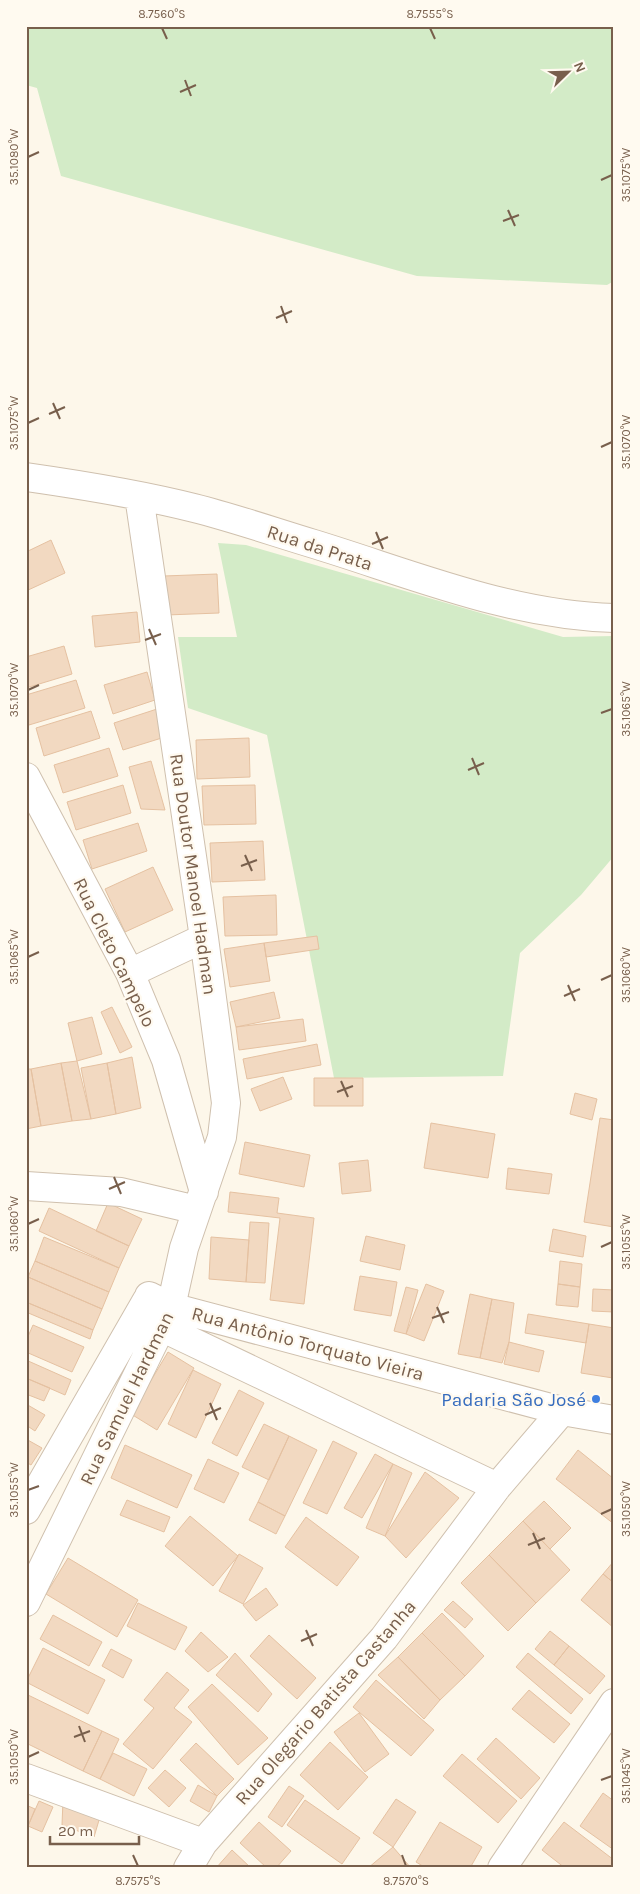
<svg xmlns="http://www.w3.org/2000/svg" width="640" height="1894" font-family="Karla,sans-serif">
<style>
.green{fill:#d3ebc7}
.building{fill:#f2d9c1;stroke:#e5c1a1}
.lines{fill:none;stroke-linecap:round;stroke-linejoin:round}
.minor-casing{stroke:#cfc0ae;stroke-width:30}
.minor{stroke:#fff;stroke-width:28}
.ticks{fill:none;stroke:#785f4c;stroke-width:2}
.shop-dot{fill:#3f7fe0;stroke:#fffaf0;stroke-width:2}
.labels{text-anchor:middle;stroke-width:4.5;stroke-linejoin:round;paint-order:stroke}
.street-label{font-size:19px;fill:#785f4c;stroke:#fffaf0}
.shop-label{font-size:19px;fill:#366cbe;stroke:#fffaf0;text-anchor:end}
.neatline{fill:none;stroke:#785f4c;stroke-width:2}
.ticks-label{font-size:12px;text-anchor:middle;fill:#785f4c}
</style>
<rect width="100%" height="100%" fill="#fdf7ea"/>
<path class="green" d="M26 26H614V281L607 285 417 276 61 176 37 88 26 85Z
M218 543 246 545 563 637 614 636V856L581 895 520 953 503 1076 334 1078 267 735 188 708 178 637H237Z"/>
<path class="building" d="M51 540 65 573 26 591V552Z
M217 574 219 613 166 615 164 576Z
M137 612 140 642 95 647 92 616Z
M64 646 72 674 26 688V657Z
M147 672 155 700 113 714 104 685Z
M76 680 85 708 29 725 26 716V695Z
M157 709 165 737 123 750 114 723Z
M91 711 100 738 44 756 36 728Z
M249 738 250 777 197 779 196 740Z
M109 748 118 776 63 793 54 765Z
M151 761 165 810 141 809 129 767Z
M123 785 131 813 76 830 67 802Z
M255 785 256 824 204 825 202 786Z
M138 823 147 851 92 869 83 840Z
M263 841 265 880 212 882 210 843Z
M153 867 173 910 125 932 105 889Z
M276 895 277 935 225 936 223 897Z
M317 936 319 949 266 957 264 943Z
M264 943 270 981 230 987 224 949Z
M274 992 280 1018 236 1027 230 1002Z
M112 1007 132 1047 120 1053 101 1012Z
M92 1017 102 1054 77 1061 68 1023Z
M303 1019 306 1041 239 1050 236 1027Z
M317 1044 321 1065 247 1079 243 1059Z
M132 1057 141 1108 116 1114 107 1063Z
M77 1061 91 1119 72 1121 61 1063Z
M61 1063 72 1121 41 1126 31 1069Z
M107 1063 116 1114 91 1119 81 1068Z
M26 1069H31L41 1126 26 1129Z
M283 1077 292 1099 260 1111 251 1089Z
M314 1078H363V1106H314Z
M575 1093 597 1099 592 1120 570 1114Z
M600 1118 614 1120V1227L584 1222Z
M431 1123 495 1134 488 1178 424 1168Z
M245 1142 310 1155 304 1187 239 1174Z
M368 1160 371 1191 342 1194 339 1163Z
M508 1168 552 1174 549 1194 506 1189Z
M230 1192 279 1198 277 1213 314 1218 304 1304 270 1300 280 1218 228 1212Z
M108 1203 142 1219 129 1246 96 1231Z
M49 1208 129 1246 119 1268 39 1231Z
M250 1222 269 1223 265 1283 246 1282Z
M553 1229 586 1236 583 1257 549 1251Z
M366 1236 405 1245 400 1270 360 1261Z
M44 1237 119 1268 109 1292 35 1261Z
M211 1237 249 1240 246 1282 209 1279Z
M35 1261 109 1292 102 1309 28 1277Z
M560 1261 582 1264 580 1287 558 1284Z
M360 1276 397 1282 391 1316 354 1310Z
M28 1277 102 1309 93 1330 26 1302Z
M426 1284 444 1291 424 1341 406 1334Z
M558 1284 580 1287 578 1307 556 1305Z
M406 1287 418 1290 406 1334 394 1331Z
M593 1289 614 1290V1312L592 1311Z
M470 1294 492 1299 480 1358 458 1354Z
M492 1299 514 1303 509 1342 502 1363 480 1358Z
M26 1302 93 1330 90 1339 26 1312Z
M528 1314 589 1324 586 1343 525 1333Z
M589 1324 614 1328 613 1378 581 1373Z
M33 1325 84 1347 72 1372 26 1352V1341Z
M509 1342 544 1351 539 1372 504 1364Z
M168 1352 194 1368 157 1430 131 1414Z
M26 1360 71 1380 65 1395 26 1378Z
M193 1370 221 1384 196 1438 168 1424Z
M26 1378 50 1388 44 1401 26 1394Z
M239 1390 264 1403 237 1456 212 1443Z
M26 1404 45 1415 35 1431 26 1425Z
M264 1424 289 1436 269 1480 242 1467Z
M289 1436 317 1450 285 1516 258 1502Z
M26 1439 42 1448 31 1465 26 1462Z
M333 1441 357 1453 327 1514 303 1503Z
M125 1445 192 1475 177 1508 111 1478Z
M578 1450 614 1479V1524L556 1479Z
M375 1454 393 1464 362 1518 344 1508Z
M208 1459 239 1473 224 1503 194 1489Z
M393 1464 412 1473 385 1536 366 1528Z
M425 1472 459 1498 406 1558 385 1536Z
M127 1500 170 1517 164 1532 120 1515Z
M544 1501 571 1528 550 1549 523 1521Z
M258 1502 285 1516 276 1534 249 1520Z
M190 1516 238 1556 213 1586 165 1546Z
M306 1517 359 1557 337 1586 285 1547Z
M523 1521 570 1570 536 1603 489 1555Z
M239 1554 263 1568 243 1604 219 1591Z
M489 1555 536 1603 508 1631 461 1583Z
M68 1558 138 1600 117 1637 46 1594Z
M614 1561V1583L603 1574Z
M603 1574 614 1583V1628L581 1600Z
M266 1588 278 1605 256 1621 243 1605Z
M453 1601 473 1619 465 1628 444 1610Z
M138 1603 187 1627 175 1650 127 1626Z
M442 1613 484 1656 465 1676 422 1633Z
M53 1615 102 1642 89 1666 40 1639Z
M550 1631 569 1646 554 1665 535 1649Z
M201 1632 228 1657 208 1672 185 1651Z
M422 1633 465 1676 440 1700 398 1657Z
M269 1635 316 1678 297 1699 250 1656Z
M569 1646 605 1676 590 1694 554 1665Z
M43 1648 105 1680 88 1714 26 1682Z
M111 1649 132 1660 123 1678 102 1666Z
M235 1653 272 1694 258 1712 216 1675Z
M528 1653 583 1699 571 1714 516 1667Z
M398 1657 440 1700 424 1719 378 1675Z
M167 1672 189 1690 174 1708 192 1722 153 1769 123 1744 154 1708 144 1700Z
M376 1680 434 1730 411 1756 353 1707Z
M212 1684 268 1738 238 1765 188 1707Z
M529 1690 570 1724 554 1743 512 1709Z
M26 1694 102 1731 83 1771 26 1743Z
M359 1713 389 1754 365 1772 334 1732Z
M102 1731 119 1739 100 1779 83 1771Z
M496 1738 540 1778 521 1799 477 1759Z
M330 1742 368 1777 338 1810 300 1775Z
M196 1743 234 1779 217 1796 180 1760Z
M113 1753 147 1769 134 1796 100 1779Z
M462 1754 517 1801 498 1823 443 1776Z
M165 1770 186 1788 169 1807 148 1788Z
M198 1785 217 1796 209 1812 190 1801Z
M289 1786 304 1796 282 1827 268 1817Z
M603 1793 614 1801V1850L580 1826Z
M396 1799 416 1812 393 1847 373 1833Z
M63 1800 102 1810 94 1837 62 1825Z
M305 1800 360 1838 342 1864 287 1825Z
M39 1801 53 1807 42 1832 28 1826Z
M26 1805 35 1809 28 1826 26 1825Z
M259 1822 291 1851 276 1868H267L240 1843Z
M440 1822 482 1847 470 1868H426L416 1862Z
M564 1822 614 1860V1868H565L542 1850Z
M393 1847 411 1868H368Z
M232 1850 251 1868H216Z"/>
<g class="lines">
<defs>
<path id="minor" d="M26 477C82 485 139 494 194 508 234 518 274 532 314 544 412 574 509 615 614 618
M26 777 130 973 166 1060 204 1192
M130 973 204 938
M26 1186 121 1192 197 1210
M149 1296 171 1307 562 1411 614 1420
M138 1316 497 1487
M26 1510 147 1300
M26 1602 171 1307 184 1248 222 1137 226 1103 204 938 139 496
M26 1778 203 1843
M188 1868 203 1843 384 1638 497 1487 562 1411
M502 1868 614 1703"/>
</defs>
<use href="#minor" class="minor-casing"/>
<use href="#minor" class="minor"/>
</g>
<path class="ticks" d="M162 28 167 39M430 28 435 39M185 80 191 96M180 92 196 85M28 157 39 152M601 180 612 175M508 210 515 226M503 221 519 215M281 306 287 323M276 318 292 311M53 403 60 419M49 414 65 407M28 423 39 418M601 447 612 442M376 532 383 549M372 544 388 537M149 629 156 645M145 640 161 634M28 690 39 685M601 713 612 709M472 758 479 775M468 770 484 763M245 855 252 871M241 866 257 860M28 957 39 952M601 980 612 975M568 985 575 1001M564 996 580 989M341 1081 348 1097M337 1092 353 1086M114 1177 121 1194M109 1189 125 1182M28 1224 39 1219M601 1247 612 1242M437 1307 444 1323M432 1318 449 1312M210 1403 217 1420M205 1415 221 1408M28 1490 39 1486M601 1514 612 1509M533 1533 540 1549M528 1545 545 1538M306 1630 313 1646M301 1641 317 1634M79 1726 85 1742M74 1737 90 1731M28 1757 39 1752M601 1780 612 1776M133 1855 138 1866M402 1855 406 1866"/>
<circle class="shop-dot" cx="596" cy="1399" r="5"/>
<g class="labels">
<g class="street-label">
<text transform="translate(320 547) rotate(18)" y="7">Rua da Prata</text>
<text transform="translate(194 874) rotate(82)" y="7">Rua Doutor Manoel Hadman</text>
<text transform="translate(115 952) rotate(64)" y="7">Rua Cleto Campelo</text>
<text transform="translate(308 1343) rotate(15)" y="7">Rua Antônio Torquato Vieira</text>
<text transform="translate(126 1398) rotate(-64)" y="7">Rua Samuel Hardman</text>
<text transform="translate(325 1702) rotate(-49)" y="7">Rua Olegario Batista Castanha</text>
</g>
<g class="shop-label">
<text x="586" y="1406">Padaria São José</text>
</g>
</g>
<rect width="640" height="1894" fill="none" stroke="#fffaf0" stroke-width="55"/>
<g transform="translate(568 72) rotate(67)" stroke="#fffaf0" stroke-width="4" paint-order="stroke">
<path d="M0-4L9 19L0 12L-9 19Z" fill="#785f4c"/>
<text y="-8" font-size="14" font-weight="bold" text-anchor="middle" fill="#785f4c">N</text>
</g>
<path d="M50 1836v8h89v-8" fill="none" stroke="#785f4c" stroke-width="2.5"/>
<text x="58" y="1836" font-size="15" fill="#785f4c" stroke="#fffaf0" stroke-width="4" paint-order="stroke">20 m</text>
<rect x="28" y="28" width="584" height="1838" class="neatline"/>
<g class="ticks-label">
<text x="162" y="18">8.7560°S</text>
<text x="430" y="18">8.7555°S</text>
<text transform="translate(14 157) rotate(-90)" y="4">35.1080°W</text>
<text transform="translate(626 175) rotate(-90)" y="4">35.1075°W</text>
<text transform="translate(14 423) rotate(-90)" y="4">35.1075°W</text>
<text transform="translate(626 442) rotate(-90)" y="4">35.1070°W</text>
<text transform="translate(14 690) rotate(-90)" y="4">35.1070°W</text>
<text transform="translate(626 709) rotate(-90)" y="4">35.1065°W</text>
<text transform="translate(14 957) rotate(-90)" y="4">35.1065°W</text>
<text transform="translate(626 975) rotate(-90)" y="4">35.1060°W</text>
<text transform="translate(14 1224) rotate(-90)" y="4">35.1060°W</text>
<text transform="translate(626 1242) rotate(-90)" y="4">35.1055°W</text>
<text transform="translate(14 1490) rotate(-90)" y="4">35.1055°W</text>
<text transform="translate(626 1509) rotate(-90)" y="4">35.1050°W</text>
<text transform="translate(14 1757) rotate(-90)" y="4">35.1050°W</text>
<text transform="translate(626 1776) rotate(-90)" y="4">35.1045°W</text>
<text x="138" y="1885">8.7575°S</text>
<text x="406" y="1885">8.7570°S</text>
</g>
</svg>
